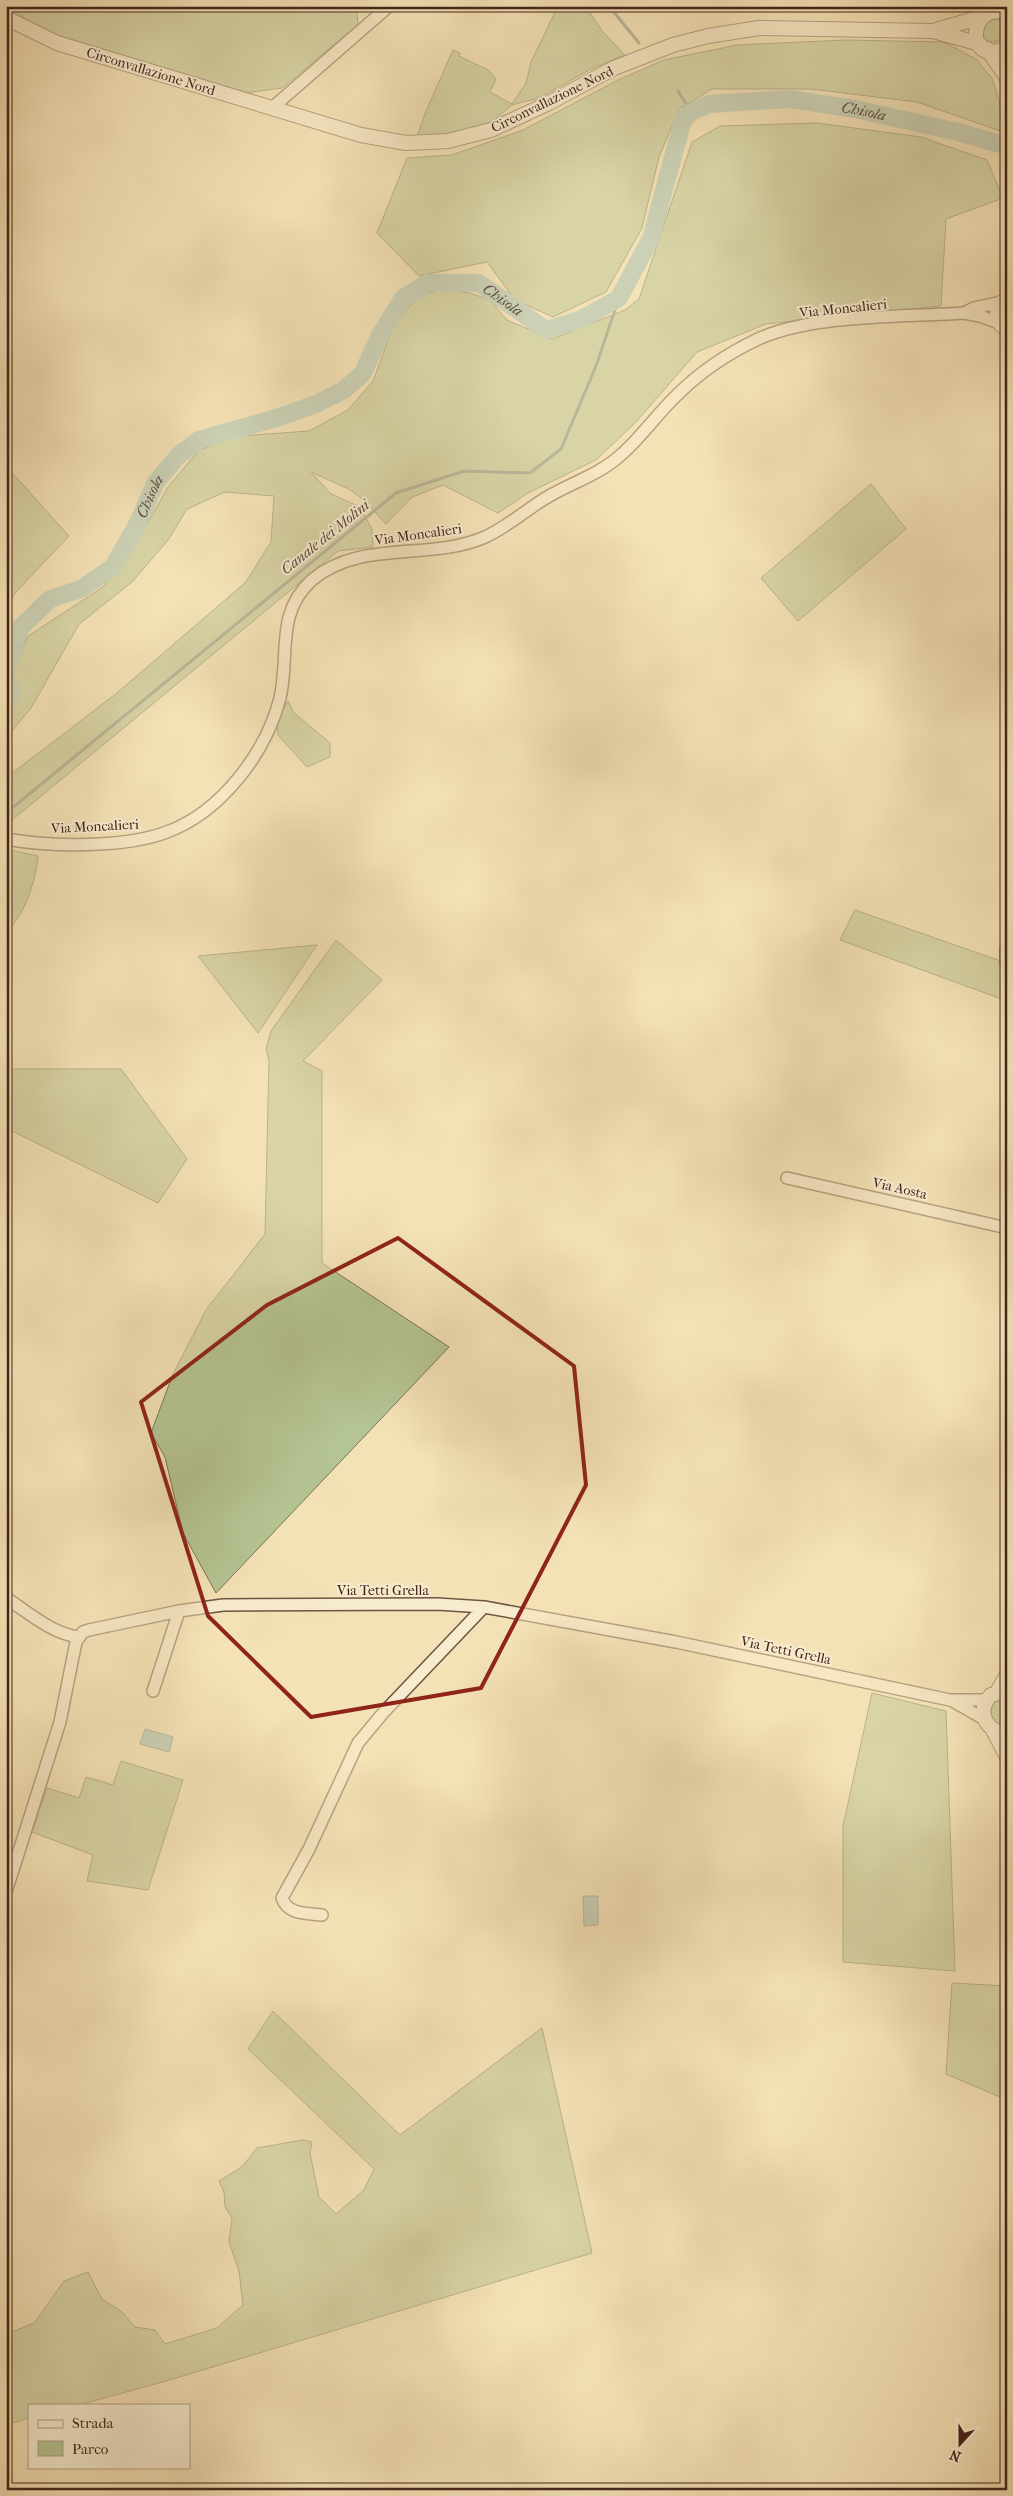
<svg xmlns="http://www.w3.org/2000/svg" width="1013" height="2496" font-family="'IM FELL French Canon',serif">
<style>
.green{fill:#b5c493;stroke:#7c7456}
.water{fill:#9cbdb3;stroke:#788075}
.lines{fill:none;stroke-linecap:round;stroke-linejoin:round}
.stream{stroke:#788075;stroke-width:3}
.river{stroke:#9cbdb3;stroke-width:18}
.minor-casing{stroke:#6f5440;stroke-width:14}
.tertiary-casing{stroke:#6f5440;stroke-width:16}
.minor{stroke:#f8ecd0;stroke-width:11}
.tertiary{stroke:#f8ecd0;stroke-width:14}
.marked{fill:none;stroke:#8f2418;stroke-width:4;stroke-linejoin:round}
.labels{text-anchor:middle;stroke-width:4;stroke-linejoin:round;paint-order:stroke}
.street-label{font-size:14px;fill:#432419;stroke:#f8ecd0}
.water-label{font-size:15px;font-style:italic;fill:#594a40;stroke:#f8ecd0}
</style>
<rect width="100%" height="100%" fill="#f4e2b7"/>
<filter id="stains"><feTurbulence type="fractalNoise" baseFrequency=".004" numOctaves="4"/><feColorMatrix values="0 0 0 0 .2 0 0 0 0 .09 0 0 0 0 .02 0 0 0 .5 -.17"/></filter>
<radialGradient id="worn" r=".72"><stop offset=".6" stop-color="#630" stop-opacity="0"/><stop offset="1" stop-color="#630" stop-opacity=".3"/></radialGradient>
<path class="green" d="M6 6H356L358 25 282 88 245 93 44 31Z
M558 6H585L603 32 625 55 591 69 539 98 512 105 489 124 448 135 417 137 426 111 453 50 460 53 459 56 488 70 496 79 490 92 512 104 526 83 531 62Z
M981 30a12 12 0 1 1 24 0a12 12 0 1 1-24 0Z
M846 40 944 42 976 59 992 78 999 100 1003 132 917 102 811 89H712L679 109 659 157 642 228 606 292 553 317 515 300 487 262 419 276 377 233 407 158 452 155 523 130 618 80 664 60 737 45Z
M817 123 921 137 987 160 1003 198 946 219 941 306 766 324 697 352 636 422 596 460 528 493 498 513 443 485 412 497 386 524 364 500 349 489 311 472 331 494 360 507 372 529 373 547 338 551 6 825V778L117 693 246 582 271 542 274 496 225 492 187 509 168 540 132 582 79 624 31 708 6 738V714L17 693 12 674 28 636 103 587 137 542 168 487 199 450 239 436 309 431 348 410 373 381 392 329 419 294 447 290 470 293 490 300 507 320 552 339 625 310 639 299 692 142 720 126Z
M6 466 69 536 14 594 6 612Z
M871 484 906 529 798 621 761 578Z
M288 701 294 713 330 743V757L307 767 278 735 277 720Z
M6 849 38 856C36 879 25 916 6 931Z
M855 910 998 960 1007 981V1001L840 940Z
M336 940 382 980 303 1061 322 1071V1263L449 1347 216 1593 183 1533 165 1457 151 1433 173 1374 206 1310 265 1234 269 1060 266 1049 271 1031Z
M317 945 258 1033 198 956Z
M6 1069H121L187 1159 158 1203 6 1128Z
M872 1693 946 1711 955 1971 843 1962V1826Z
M1007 1698V1726L996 1724C990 1716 988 1709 995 1701Z
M121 1761 183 1780 148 1890 87 1881 93 1855 32 1832 47 1788 79 1798 86 1777 113 1785Z
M952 1983 1007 1986V2100L946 2074Z
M273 2011 400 2135 542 2028 592 2253 166 2381 79 2405H29V2418L6 2425V2330L12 2332 34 2323 64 2281 88 2272 102 2299 122 2312 135 2327 155 2330 165 2344 217 2328 243 2305 239 2271 229 2242 232 2218 225 2207 224 2192 219 2181 242 2167 257 2148 303 2140 312 2142 310 2153 319 2197 336 2214 364 2190 374 2169 248 2049Z"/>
<path class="water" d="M145 1729 173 1737 169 1752 140 1744Z
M583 1896H598V1925L584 1926Z"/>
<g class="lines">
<path class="stream" d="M609 6 639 43
M678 91 691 112
M6 813 396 493 464 471 530 473 561 449 596 366 619 298"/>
<g class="river">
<path id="s1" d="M6 672 20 628 50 599 81 589 113 567 139 521 156 482 179 455 199 440 280 417 316 404 344 390 363 373 379 337 403 298 428 283H479L546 330 582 319 619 298 651 238 683 120 691 112 709 104 790 99 855 109 958 132 1007 146"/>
<path d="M6 678 12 693 6 702"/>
</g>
<defs>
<path id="minor" d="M272 108 389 6
M964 313 974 308 1002 302
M6 839C51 847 125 848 167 832 221 812 266 753 280 698 290 655 275 613 312 580 360 539 431 561 485 537 508 527 529 507 551 495 576 481 602 473 623 453 643 435 658 413 677 395 699 373 727 354 756 340 811 314 902 317 964 313L980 316 999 323
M787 1178 1007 1228
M6 1598C28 1612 52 1634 79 1637
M153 1691 179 1611
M951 1700 984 1719
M6 1892 60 1722 76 1642 83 1632 89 1630 179 1611 223 1605 437 1604 484 1607 676 1642 950 1700H987
M322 1915C306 1913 288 1915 282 1898L309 1849 358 1743 383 1713 484 1607"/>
<path id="tertiary" d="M1007 13C967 0 964 70 1007 47
M6 18 57 43 361 135 406 143 448 141 491 130 549 103 614 68 673 45 708 36 759 28 933 31 980 44
M936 30 978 18
M987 49 1007 78
M1007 299C994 306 993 322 1007 329
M1007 949V960
M1007 1691 991 1695C976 1711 985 1732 1007 1733
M997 1692 1007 1675
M993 1730 1007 1757"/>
</defs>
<use href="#minor" class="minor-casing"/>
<use href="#tertiary" class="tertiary-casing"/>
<use href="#minor" class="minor"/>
<use href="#tertiary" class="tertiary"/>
</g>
<path d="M0 0H1013V2496H0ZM398 1238 574 1366 586 1485 481 1688 311 1717 208 1616 141 1402 267 1305Z" fill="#f4e2b7" fill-opacity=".55" fill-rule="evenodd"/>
<path class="marked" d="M398 1238 574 1366 586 1485 481 1688 311 1717 208 1616 141 1402 267 1305Z"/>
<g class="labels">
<g class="street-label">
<text transform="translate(151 71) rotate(17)" y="5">Circonvallazione Nord</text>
<text transform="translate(552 99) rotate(-26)" y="5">Circonvallazione Nord</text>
<text transform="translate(843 308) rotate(-6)" y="5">Via Moncalieri</text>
<text transform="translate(418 534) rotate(-8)" y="5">Via Moncalieri</text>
<text transform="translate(95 826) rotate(-3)" y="5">Via Moncalieri</text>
<text transform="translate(900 1188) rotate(13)" y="5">Via Aosta</text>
<text x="383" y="1595">Via Tetti Grella</text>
<text transform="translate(786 1650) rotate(12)" y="5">Via Tetti Grella</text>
</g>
<g class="water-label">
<text dy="5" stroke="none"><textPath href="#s1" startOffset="1199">Chisola</textPath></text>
<text dy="5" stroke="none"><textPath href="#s1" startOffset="689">Chisola</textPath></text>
<text dy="5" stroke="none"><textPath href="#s1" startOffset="239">Chisola</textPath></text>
<text transform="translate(325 537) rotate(-39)" y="5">Canale dei Molini</text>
</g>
</g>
<rect width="1013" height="2496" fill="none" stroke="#f4e2b7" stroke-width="25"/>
<rect x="8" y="8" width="998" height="2481" fill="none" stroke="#432419" stroke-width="2.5"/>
<rect x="12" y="12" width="988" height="2471" fill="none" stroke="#432419"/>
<rect x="28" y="2404" width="162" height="65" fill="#f8ecd0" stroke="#b09c87"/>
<rect x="38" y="2420" width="25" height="8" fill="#f8ecd0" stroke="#b09c87"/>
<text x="72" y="2428" font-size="15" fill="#432419">Strada</text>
<rect x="38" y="2441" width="25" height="15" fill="#b5c493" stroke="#b09c87"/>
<text x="72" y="2454" font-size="15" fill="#432419">Parco</text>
<g transform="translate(960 2444) rotate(201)" stroke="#f8ecd0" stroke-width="4" paint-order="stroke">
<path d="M0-4L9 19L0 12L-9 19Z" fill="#432419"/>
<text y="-8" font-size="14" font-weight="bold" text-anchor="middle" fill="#432419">N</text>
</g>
<rect width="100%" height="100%" filter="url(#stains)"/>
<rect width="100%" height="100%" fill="url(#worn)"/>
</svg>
